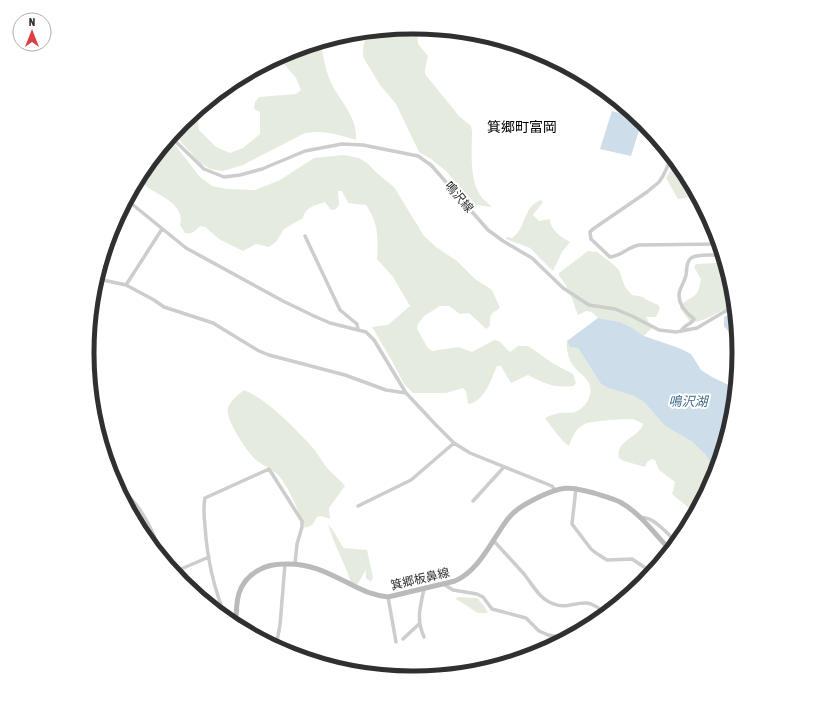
<svg xmlns="http://www.w3.org/2000/svg" width="826" height="705" font-family="'Asap Condensed','Noto Sans JP',sans-serif">
<style>
.green{fill:#e5ecdf}
.water{fill:#cdddea}
.lines{fill:none;stroke-linecap:round;stroke-linejoin:round}
.minor{stroke:#cdcdcd;stroke-width:3.5}
.secondary{stroke:#bababa;stroke-width:5}
.labels{text-anchor:middle;stroke-width:4;stroke-linejoin:round;paint-order:stroke}
.street-label{font-size:12px;fill:#303030;stroke:#fff}
.water-label{font-size:13px;font-style:italic;fill:#436c8c;stroke:#fff}
.quarter-label{font-size:14px;fill:#000;stroke:#fff}
.rim{fill:none;stroke:#303030;stroke-width:5}
</style>
<rect width="100%" height="100%" fill="#fff"/>
<path class="green" d="M413 27H417L418 44 428 56 425 69V74L459 116 471 126 472 131C472 151 469 177 480 195 482 199 488 203 491 206V207L477 205 472 202 446 171 431 159 419 152 396 104 380 85 363 57V47L367 32Z
M320 42C323 54 325 67 329 78 337 99 358 115 356 140 338 135 321 129 303 134L243 165 223 171 210 169 199 162 174 134 183 122 196 112 199 130 216 147 230 153 243 148 260 134V112L254 109 255 102 259 97 296 94 301 90 296 78 278 57 289 52Z
M167 141 173 142 199 176 212 186 227 189 255 190 280 180 314 158 344 155 359 158 367 163 378 174 394 187 424 236 436 247 457 261 475 279 492 290 500 308C490 314 490 315 490 326L486 329 469 313 460 314 449 306H440L424 316 418 324 417 329 428 348 432 351 458 347 472 352 494 340 499 341 510 352 518 346H528L554 364 573 374 576 383 573 386C553 388 546 384 528 375L511 383 501 366H497C491 379 485 402 468 404L466 391 463 388 446 393H413L404 384 391 359 372 327 388 325 410 306 393 277 377 259C378 237 379 224 366 205L348 203 342 191H338L339 205 336 209 331 210 325 202C316 205 305 207 303 218L284 229 276 242 269 247 256 244 243 251 219 239 205 227 200 226C195 231 192 235 185 233L180 225C185 206 163 197 150 189 146 186 142 182 139 179L142 171Z
M675 162 684 172 705 212 701 213 695 210 690 197 678 199 666 178Z
M541 200 543 202 533 215 539 221 550 219C550 230 561 237 570 242L562 252 553 271 530 248 506 239 507 237 512 238C528 226 522 207 541 200Z
M588 251 597 252 614 265 619 270 625 287 632 295 643 297 645 299 658 305 660 308 656 317H646L651 326V329L644 336 631 327 620 322 598 318 592 312 586 311 578 315C573 302 569 286 559 276V273Z
M717 263 721 267 727 282 722 286 724 290 727 292 732 289 734 304C724 309 701 324 690 322L680 308C685 299 688 301 695 295 699 292 700 284 701 279L694 267 696 264Z
M567 341 571 346 578 348 601 384 608 388 634 396 644 402 665 426 691 441 705 454 709 461 714 475 696 510 690 509 672 494 675 482 659 470 655 460 652 459 647 462 645 467 624 461 619 458C615 440 638 439 643 424 641 423 638 421 635 420 628 418 592 421 585 424 576 428 572 437 569 446 561 441 551 426 545 418 549 416 554 414 559 413 565 412 572 414 577 411 588 406 595 390 587 380 583 374 576 371 572 364 568 358 566 348 567 341Z
M244 390C267 399 297 430 313 448 319 455 323 464 330 471 335 476 340 480 345 486L329 508 330 519 321 516 317 517 312 525 305 528C298 511 290 489 279 476 273 469 263 466 256 460 248 453 224 418 228 408 230 401 239 394 244 390Z
M328 524C335 532 338 540 344 548L367 550 373 577 371 582 366 578V570L357 585 351 583C345 562 334 546 328 524Z
M457 597 477 598 484 606 488 613H478L456 599Z"/>
<path class="water" d="M612 111 637 118 642 121 631 156 600 149Z
M734 312 738 343 724 326V317Z
M598 318 620 322 631 327 644 336 679 348 691 354 701 370 712 377 735 388 732 416 714 475 709 461 705 454 691 441 665 426 644 402 634 396 608 388 601 384 578 348 570 347 567 341Z"/>
<g class="lines">
<path class="minor" d="M171 137 204 169 224 177 240 175 262 169 305 151 342 144 363 145 418 156 431 165 488 230 503 241 532 258 563 288 589 305 615 309 632 316 659 330 676 332 697 328 734 306
M672 157 663 176 659 182 647 192 593 229 590 232 591 239 610 257C621 256 628 247 639 245L719 244
M127 200 186 248 283 301 314 316 330 323 366 332 374 340 406 393 436 425 454 443 470 453 552 486 555 490
M305 236 340 310 357 324 358 329
M97 278 103 280 126 285 154 300 164 307 213 323 259 351 269 355 345 375 386 390 406 393
M126 285 162 229
M681 331C684 325 692 324 694 319 685 312 676 302 680 290 682 285 685 280 686 275 687 269 686 262 691 258 699 253 713 256 722 255
M576 488 572 524 591 549 596 553 607 560 632 559 647 569 649 576
M121 494 124 493C142 505 156 538 162 557
M473 501 504 467
M358 506 411 480 454 443
M640 518C651 514 669 535 676 542
M493 540C503 551 514 563 524 574 533 585 539 599 554 604 565 609 575 602 587 603 594 604 600 609 606 613
M174 572 209 557
M445 585 453 590 477 594 483 597 492 609 526 618 539 631 548 635 565 638
M388 597 396 642
M226 618C214 589 207 558 205 526 204 517 203 507 205 498L269 469 302 521V527L297 544 295 564
M424 637C416 619 420 608 424 589
M403 639 419 624
M276 646 280 625 285 564"/>
<path class="secondary" d="M236 625C236 603 236 582 259 570 267 565 275 564 285 564 312 563 330 574 354 586 365 591 375 596 388 597L455 581C479 571 492 540 507 520 515 509 527 503 539 497 562 486 569 486 594 493 603 496 611 498 620 502 640 513 654 533 670 550"/>
</g>
<g class="labels">
<g class="street-label">
<text transform="translate(459 197) rotate(49)" y="4">鳴沢線</text>
<text transform="translate(420 579) rotate(-13)" y="4">箕郷板鼻線</text>
</g>
<g class="water-label">
<text x="688" y="406">鳴沢湖</text>
</g>
<g class="quarter-label">
<text x="522" y="132">箕郷町富岡</text>
</g>
</g>
<path d="M0 0H826V705H0ZM412 34H414A318 318 0 0 1 732 352V353A318 318 0 0 1 414 671H412A318 318 0 0 1 94 353V352A318 318 0 0 1 412 34Z" fill="#fff" fill-rule="evenodd"/>
<path class="rim" d="M412 34H414A318 318 0 0 1 732 352V353A318 318 0 0 1 414 671H412A318 318 0 0 1 94 353V352A318 318 0 0 1 412 34Z"/>
<g transform="translate(32 32)"><circle r="19" fill="#ffffff" stroke="#acacac"/>
<path d="M0-3L7 15L0 10L-7 15Z" fill="#d84044"/>
<text y="-6" font-size="11" font-weight="bold" text-anchor="middle" fill="#303030">N</text>
</g>
</svg>
